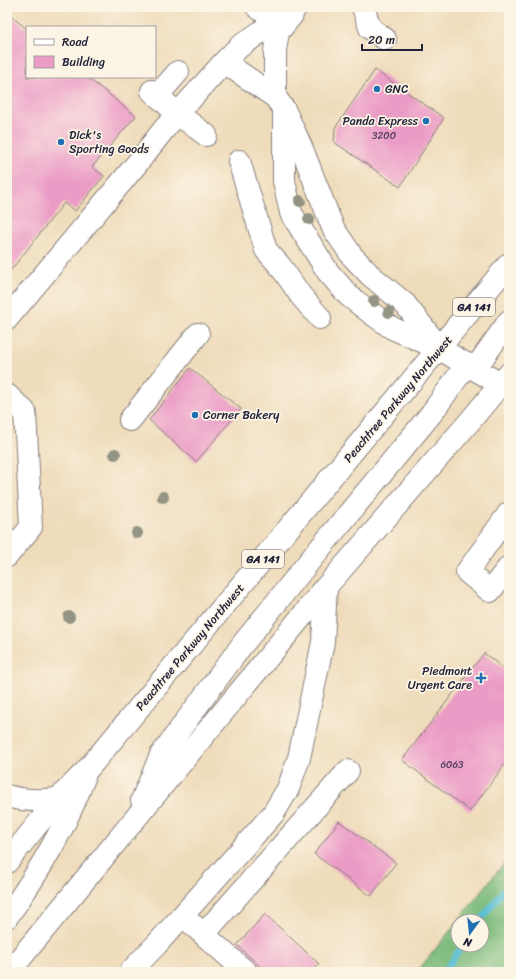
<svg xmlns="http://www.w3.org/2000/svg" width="516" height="979" font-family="Sriracha,sans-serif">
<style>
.forest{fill:#7ebc7d;stroke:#506f5c;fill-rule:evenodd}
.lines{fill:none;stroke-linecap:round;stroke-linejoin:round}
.stream{stroke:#57bed5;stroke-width:6}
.building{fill:#eb9cc6}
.minor-casing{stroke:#887f7b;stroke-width:24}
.highway-casing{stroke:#887f7b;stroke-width:24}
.minor{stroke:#fff;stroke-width:22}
.highway{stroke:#fff;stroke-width:22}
.tree{fill:#939483}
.poi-dot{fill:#1f6fb2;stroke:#fcf5e5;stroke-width:1.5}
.labels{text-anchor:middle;stroke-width:3.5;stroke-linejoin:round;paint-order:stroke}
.number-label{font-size:10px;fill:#54405e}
.shield{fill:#fcf5e5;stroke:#63616e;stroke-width:1}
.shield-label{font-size:11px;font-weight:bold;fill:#22223b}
.poi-label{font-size:12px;fill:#22223b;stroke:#fcf5e5;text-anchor:start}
.street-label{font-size:12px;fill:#22223b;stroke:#fcf5e5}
</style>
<rect width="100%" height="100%" fill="#fcf5e5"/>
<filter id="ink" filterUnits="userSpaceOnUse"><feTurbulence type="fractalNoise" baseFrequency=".025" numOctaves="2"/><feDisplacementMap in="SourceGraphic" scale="8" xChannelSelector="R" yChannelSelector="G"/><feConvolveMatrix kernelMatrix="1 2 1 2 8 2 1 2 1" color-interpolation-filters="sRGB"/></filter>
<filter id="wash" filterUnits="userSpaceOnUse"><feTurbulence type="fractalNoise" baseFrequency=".012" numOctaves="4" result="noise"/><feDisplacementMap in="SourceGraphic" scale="16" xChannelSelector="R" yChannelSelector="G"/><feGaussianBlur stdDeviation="0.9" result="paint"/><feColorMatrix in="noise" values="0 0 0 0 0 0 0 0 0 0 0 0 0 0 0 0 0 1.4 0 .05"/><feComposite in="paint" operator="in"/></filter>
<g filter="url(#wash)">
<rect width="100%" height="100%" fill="#efdcbb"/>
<path class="forest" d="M509 857V972H417ZM458 921H482V945H458Z"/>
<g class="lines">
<path class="stream" d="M480 921 509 883
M444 972 463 945"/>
</g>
<g id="blocks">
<path class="building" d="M7 13 27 29V77H87L136 116 92 167 104 176 75 211 64 203 7 275Z
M375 70 444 118 400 187 334 142 335 128Z
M190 368 241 409 196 462 149 420Z
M484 653 509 673V759L470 811 402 760Z
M339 821 396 863 371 896 314 854Z
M265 914 319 964 312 972H266L237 945Z"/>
</g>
</g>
<g filter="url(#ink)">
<use href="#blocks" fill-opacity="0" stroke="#887f7b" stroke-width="1"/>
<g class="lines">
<defs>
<path id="minor" d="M257 7 277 21
M363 7 370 28 385 39
M224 62 275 97 284 109 302 149 333 228 352 256 370 275 405 304 438 346
M152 91 178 114 206 135
M157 96 178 72
M275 97V51L278 32 292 15
M284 109V181L291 213 328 272 349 296 371 313 392 328 440 349 509 389
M239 161 266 250 281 267 301 296 320 318
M7 319 135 166 165 128 224 62 239 47 296 7
M7 395 25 412 31 527 7 556
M130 420 198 334
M509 513 467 572 490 591 509 567
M7 796C24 801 41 801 58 799
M193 925 246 972
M204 934 348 771
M130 972 157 944 273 814 288 789 299 758 323 642 326 587"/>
<path id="highway" d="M475 369 509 321
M142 800 161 755 242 645 312 558 431 414 467 364
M7 862 58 799 87 770 509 264
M7 917C38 874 65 829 84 778
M9 972 326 587 470 421 509 374"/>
</defs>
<use href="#minor" class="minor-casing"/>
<use href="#highway" class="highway-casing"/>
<use href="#minor" class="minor"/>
<use href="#highway" class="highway"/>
</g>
<g class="tree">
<circle cx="300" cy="201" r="6"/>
<circle cx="309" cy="219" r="6"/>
<circle cx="374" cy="301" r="6"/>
<circle cx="389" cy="312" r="6"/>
<circle cx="115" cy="454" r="6"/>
<circle cx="163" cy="497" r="6"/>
<circle cx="137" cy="533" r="6"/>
<circle cx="69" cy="617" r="6"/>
</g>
</g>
<g class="poi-dot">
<circle cx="377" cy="89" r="4"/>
<circle cx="426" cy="121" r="4"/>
<circle cx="61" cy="142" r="4"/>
<circle cx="195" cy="415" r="4"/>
<path d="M479 672h4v4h4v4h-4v4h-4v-4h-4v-4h4z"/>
</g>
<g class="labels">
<g class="number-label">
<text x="384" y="139">3200</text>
<text x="452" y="768">6063</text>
</g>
<g class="shield">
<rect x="453" y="298" width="42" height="18" rx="3"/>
<rect x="242" y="550" width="42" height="18" rx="3"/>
</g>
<g class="shield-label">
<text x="474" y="311">GA 141</text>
<text x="263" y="563">GA 141</text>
</g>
<g class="poi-label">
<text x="385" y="93">GNC</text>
<text x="418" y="125" text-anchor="end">Panda Express</text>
<text x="69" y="139">Dick's<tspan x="69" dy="14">Sporting Goods</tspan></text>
<text x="203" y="419">Corner Bakery</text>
<text x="472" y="675" text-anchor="end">Piedmont<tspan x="472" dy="14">Urgent Care</tspan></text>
</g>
<g class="street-label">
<text transform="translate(398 399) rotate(-50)" y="4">Peachtree Parkway Northwest</text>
<text transform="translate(190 647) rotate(-50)" y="4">Peachtree Parkway Northwest</text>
</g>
</g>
<rect width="516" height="979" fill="none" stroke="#fcf5e5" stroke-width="24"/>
<rect x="26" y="26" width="130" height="52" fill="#fcf5e5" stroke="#a5a1a1"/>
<rect x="34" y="39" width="20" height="6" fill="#ffffff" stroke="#a5a1a1"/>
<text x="62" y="46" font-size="12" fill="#22223b">Road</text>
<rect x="34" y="56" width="20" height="12" fill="#eb9cc6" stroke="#a5a1a1"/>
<text x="62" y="66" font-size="12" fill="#22223b">Building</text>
<g transform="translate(470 933) rotate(195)"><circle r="19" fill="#fcf5e5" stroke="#a5a1a1"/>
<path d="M0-3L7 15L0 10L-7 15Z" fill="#1f6fb2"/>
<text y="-6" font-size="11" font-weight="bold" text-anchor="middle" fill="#22223b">N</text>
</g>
<path d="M362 44v6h60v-6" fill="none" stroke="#22223b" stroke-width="2"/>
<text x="368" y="44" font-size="12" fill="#22223b" stroke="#fcf5e5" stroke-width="3" paint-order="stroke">20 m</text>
</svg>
